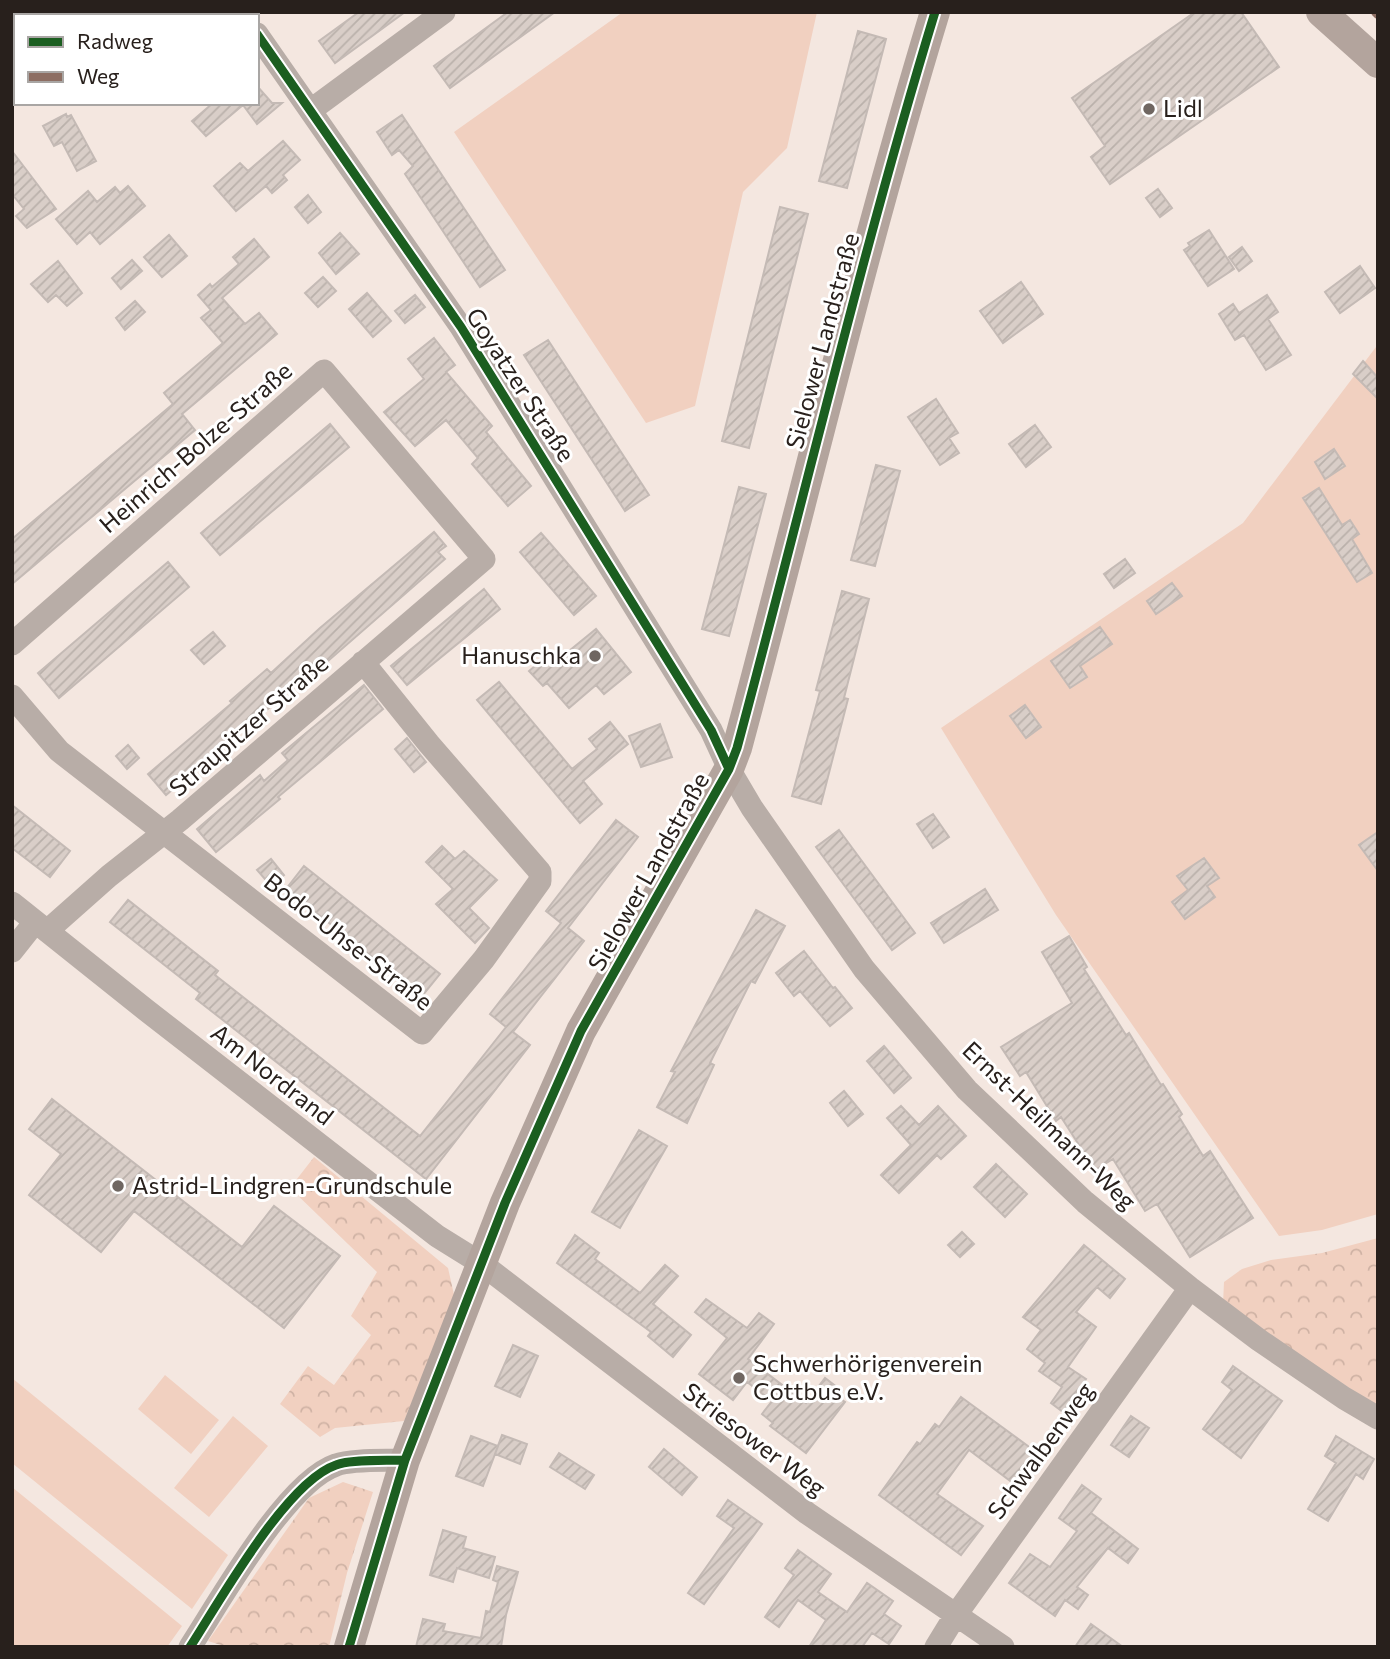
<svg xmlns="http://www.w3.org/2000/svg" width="1390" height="1659" font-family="Commissioner,sans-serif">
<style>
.green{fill:#f1d0c0}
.forest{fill:url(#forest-crowns)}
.building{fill:url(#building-hatch);stroke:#c4bab5;stroke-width:2}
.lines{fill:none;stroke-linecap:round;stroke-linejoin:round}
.minor{stroke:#b8ada7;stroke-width:23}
.major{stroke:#b3a49d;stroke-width:30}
.quiet{stroke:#8d6e63;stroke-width:7;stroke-dasharray:14 7;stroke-linecap:butt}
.cycleway-casing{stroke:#fff;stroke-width:13}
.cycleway{stroke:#1b5e20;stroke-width:9}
.poi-dot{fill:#6f6661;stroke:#fff;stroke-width:2.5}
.labels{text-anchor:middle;stroke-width:6;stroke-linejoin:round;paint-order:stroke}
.poi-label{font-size:24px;fill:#28201c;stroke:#fff;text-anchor:start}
.street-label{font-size:24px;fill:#28201c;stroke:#fff}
</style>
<defs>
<pattern id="forest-crowns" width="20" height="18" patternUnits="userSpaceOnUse" patternTransform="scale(1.75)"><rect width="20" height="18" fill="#f1d0c0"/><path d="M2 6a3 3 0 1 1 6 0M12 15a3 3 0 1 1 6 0" fill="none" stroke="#cfb2a4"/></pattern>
<pattern id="building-hatch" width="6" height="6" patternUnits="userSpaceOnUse" patternTransform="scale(1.75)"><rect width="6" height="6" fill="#d9cec8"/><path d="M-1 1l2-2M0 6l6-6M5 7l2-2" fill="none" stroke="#bab1ab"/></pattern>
</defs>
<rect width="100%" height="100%" fill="#f4e7e0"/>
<path class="green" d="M623 12H817L787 148 743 192 695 406 646 423 454 132Z
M1376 347 1378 350V1214L1322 1230 1279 1236 1056 915 941 728 1243 523Z
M165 1375 219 1420 191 1454 138 1409Z
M12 1378 228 1555 192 1609 12 1463Z
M233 1416 268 1446 209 1517 174 1488Z
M12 1487 182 1626 167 1647H12Z"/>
<path class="forest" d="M314 1157 448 1268 455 1299 404 1421 335 1428 320 1437 280 1404 308 1366 334 1385 371 1335 351 1316 377 1272 290 1188Z
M1378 1238V1407L1223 1304 1224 1282 1242 1269 1271 1260 1322 1253Z
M343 1482 373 1492 347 1573 329 1647H227L208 1641 309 1498Z"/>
<path class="building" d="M359 12H405L335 63 319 41Z
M508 12H555L450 88 434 66Z
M1195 12H1241L1279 67 1110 184 1091 157 1105 146 1072 98Z
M858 31 886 39 847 188 819 181Z
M257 86 272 103H282L257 124 243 105 206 136 192 121 213 103H257Z
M66 114 67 117 71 115 96 161 77 171 62 142 54 146 43 126Z
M402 115 505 270 480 287 405 174 413 166 399 150 392 155 377 132Z
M283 141 300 160 283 175 287 180 272 193 266 186 236 211 214 186 240 163 248 171Z
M12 151 56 209 27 228 16 216 24 209 12 194Z
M128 186 145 206 100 244 90 232 77 244 56 219 88 191 97 202 115 187 120 193Z
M1158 189 1172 208 1160 217 1146 198Z
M308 195 321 212 308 223 295 207Z
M780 207 808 214 749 448 722 441Z
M1209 230 1234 269 1208 286 1184 250 1190 246 1188 243Z
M340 233 359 254 336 274 319 253Z
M169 235 187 256 162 277 144 257Z
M254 239 269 257 222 298 245 324 259 313 277 334 182 414 195 430 12 584V539L173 404 164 393 223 343 201 318 211 310 198 295 210 284 212 287 239 264 233 257Z
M1242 247 1252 261 1239 271 1229 257Z
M132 260 142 271 121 289 112 278Z
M58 261 82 293 67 306 56 295 48 302 31 284Z
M1360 266 1375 288 1340 313 1325 292Z
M323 277 336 291 318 307 305 293Z
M1021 282 1043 314 1003 343 980 311Z
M367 293 391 321 373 337 349 309Z
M415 295 425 307 405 323 395 311Z
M1267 295 1278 312 1268 319 1291 355 1266 370 1244 335 1235 340 1219 314 1233 304 1239 313Z
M135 301 145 312 125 330 116 318Z
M434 338 455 365 446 372 492 426 486 432 531 486 508 506 472 464 478 458 446 420 415 446 384 412 424 379 408 359Z
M548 340 649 495 625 511 524 355Z
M1363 361 1378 378V399L1353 374Z
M936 399 958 433 949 438 959 453 940 465 908 417Z
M330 424 349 447 220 555 201 533Z
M1035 425 1051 447 1026 467 1009 444Z
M1334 449 1345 466 1325 479 1315 462Z
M876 465 900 471 875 566 851 560Z
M739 487 766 494 729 636 702 629Z
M1319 488 1342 525 1350 520 1359 534 1352 539 1372 573 1357 582 1303 498Z
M434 532 446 546 438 552 445 559 304 682 302 680 166 795 148 774 232 703 230 701 267 669 271 673 320 628Z
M541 533 596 596 574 615 520 552Z
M1125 559 1135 573 1114 588 1104 574Z
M168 562 189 587 59 698 38 673Z
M1172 583 1182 596 1156 614 1147 601Z
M484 589 500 609 407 685 391 666Z
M842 591 869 599 844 698 848 699 821 804 792 796 820 691 816 690Z
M1100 627 1112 644 1080 666 1087 677 1070 688 1051 661Z
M596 629 631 672 604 694 596 685 569 708 547 683 543 686 529 671 547 656 553 664Z
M213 632 225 646 204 664 191 650Z
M499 682 572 769 597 749 589 739 610 722 628 744 583 781 602 804 580 823 477 700Z
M364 685 383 709 278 797 280 799 216 852 197 829 260 775 264 781 288 760 282 753Z
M1025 705 1041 727 1026 738 1010 716Z
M660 724 672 757 641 767 629 736Z
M407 738 426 762 414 772 395 749Z
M128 745 139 758 127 769 116 756Z
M12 805 70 851 50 877 12 848Z
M933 814 949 837 933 848 917 824Z
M616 820 638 837 568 928 584 941 513 1032 530 1045 426 1179 196 999 200 993 110 922 128 900 218 971 215 975 420 1136 506 1027 490 1014 561 923 546 911Z
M839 830 915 933 892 950 816 847Z
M1378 832V871L1359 845Z
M442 846 455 859 464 851 497 880 469 908 489 928 475 943 436 904 453 889 426 862Z
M1204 858 1219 878 1207 886 1215 897 1185 919 1172 902 1188 890 1177 876Z
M271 859 284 875 271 886 257 870Z
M304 866 440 974 422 996 286 889Z
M985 889 998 910 944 943 931 923Z
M756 910 785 926 755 983 751 981 710 1063 714 1065 687 1123 657 1107 675 1072 671 1071Z
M1069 936 1087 967 1084 969 1126 1035 1129 1033 1161 1085 1163 1084 1182 1114 1179 1117 1203 1156 1210 1151 1253 1218 1190 1257 1157 1204 1145 1211 1113 1159 1095 1170 1061 1117 1056 1121 1026 1072 1020 1076 1001 1047 1072 1003 1042 952Z
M804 951 833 988 835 987 852 1008 830 1026 800 991 794 996 776 973Z
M884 1046 911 1078 894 1093 867 1061Z
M844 1091 863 1114 848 1126 830 1103Z
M52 1099 242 1247 274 1206 340 1256 284 1328 134 1211 101 1252 29 1195 61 1154 29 1129Z
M901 1106 919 1125 938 1106 966 1136 941 1159 937 1155 899 1193 881 1175 911 1145 887 1118Z
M639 1130 667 1146 620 1228 592 1212Z
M996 1164 1027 1194 1005 1217 974 1187Z
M962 1232 974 1244 960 1257 948 1245Z
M575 1235 599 1253 595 1259 640 1293 665 1265 678 1276 653 1304 691 1335 673 1357 648 1336 651 1332 557 1263Z
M1084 1245 1125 1279 1110 1298 1097 1287 1076 1312 1096 1327 1068 1367 1086 1379 1063 1412 1051 1403 1062 1387 1039 1371 1045 1363 1027 1349 1041 1330 1023 1317Z
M706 1299 747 1328 759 1313 774 1324 748 1359 806 1403 825 1378 842 1391 838 1397 845 1402 806 1453 770 1426 773 1423 762 1414 772 1401 747 1382 733 1400 699 1374 727 1338 695 1312Z
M513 1345 538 1356 520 1397 495 1386Z
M1233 1366 1282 1401 1241 1458 1203 1429 1232 1390 1222 1382Z
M961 1397 1036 1452 1013 1483 969 1450 937 1494 983 1526 961 1555 879 1495 917 1442 920 1444 935 1424 939 1427Z
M1131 1416 1149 1428 1129 1457 1111 1445Z
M502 1435 527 1444 520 1464 495 1454Z
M471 1436 498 1446 483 1486 456 1476Z
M1336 1436 1374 1459 1363 1479 1356 1474 1328 1521 1308 1509 1336 1463 1325 1456Z
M664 1449 697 1477 682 1495 649 1467Z
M559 1453 594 1475 585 1489 550 1467Z
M1082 1485 1101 1499 1091 1513 1138 1549 1128 1563 1108 1548 1077 1587 1088 1595 1078 1609 1065 1600 1055 1616 1009 1583 1030 1554 1050 1567 1077 1531 1059 1518Z
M728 1500 762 1524 704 1604 688 1593 734 1528 717 1516Z
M443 1530 466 1537 463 1548 495 1557 489 1578 457 1568 453 1582 430 1575Z
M798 1550 831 1574 818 1592 847 1612 867 1583 893 1601 884 1614 901 1626 889 1644 872 1633 862 1647H809L826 1620 798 1600 779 1627 765 1617 794 1575 785 1568Z
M497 1566 518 1572 506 1615 501 1647H416L423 1619 445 1624 443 1631 481 1638 486 1611 490 1612 498 1582 493 1580Z
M1091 1624 1123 1647H1075Z"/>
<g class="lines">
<path class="minor" d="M242 12 244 16
M257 34 461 327 711 730 729 769 752 808 864 969 967 1090 1085 1202 1190 1288 1259 1340 1344 1398 1378 1418
M311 110 444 12
M12 644 324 371 484 559 180 820 109 876 47 931
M12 696 59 751 422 1033 484 959 540 881V872L429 744 363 662
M12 903 146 1010 437 1236 482 1264 807 1513 1003 1647
M12 951 35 922
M190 1647C220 1601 286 1482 336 1465 352 1459 387 1461 405 1460
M936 1647 955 1616 1190 1288"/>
<path class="major" d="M1321 12 1378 63
M349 1647 405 1460 505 1203 581 1031 729 769 737 748C803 503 861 255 935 12"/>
<path class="quiet" d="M1374 12 1378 16"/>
<defs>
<path id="cycleway" d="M257 34 461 327 711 730 729 769
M190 1647C220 1601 286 1482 336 1465 352 1459 387 1461 405 1460
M349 1647 405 1460 505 1203 581 1031 729 769 737 748C803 503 861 255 935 12"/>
</defs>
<use href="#cycleway" class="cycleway-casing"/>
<use href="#cycleway" class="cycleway"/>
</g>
<g class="poi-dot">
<circle cx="1149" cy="109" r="7"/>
<circle cx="595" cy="656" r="7"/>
<circle cx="118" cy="1186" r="7"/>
<circle cx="739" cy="1378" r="7"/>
</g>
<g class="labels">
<g class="poi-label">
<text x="1163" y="117">Lidl</text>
<text x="581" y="664" text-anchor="end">Hanuschka</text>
<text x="132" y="1194">Astrid-Lindgren-Grundschule</text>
<text x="753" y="1372">Schwerhörigenverein<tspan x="753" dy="28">Cottbus e.V.</tspan></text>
</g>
<g class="street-label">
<text transform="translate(823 341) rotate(-75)" y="8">Sielower Landstraße</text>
<text transform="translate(520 385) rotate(57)" y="8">Goyatzer Straße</text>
<text transform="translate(196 448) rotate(-41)" y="8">Heinrich-Bolze-Straße</text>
<text transform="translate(249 726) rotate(-41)" y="8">Straupitzer Straße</text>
<text transform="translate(649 872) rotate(-61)" y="8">Sielower Landstraße</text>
<text transform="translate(348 942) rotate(38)" y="8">Bodo-Uhse-Straße</text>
<text transform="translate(272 1075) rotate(38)" y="8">Am Nordrand</text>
<text transform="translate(1049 1126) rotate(44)" y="8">Ernst-Heilmann-Weg</text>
<text transform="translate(754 1440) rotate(37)" y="8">Striesower Weg</text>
<text transform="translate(1041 1451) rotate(-54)" y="8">Schwalbenweg</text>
</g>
</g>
<rect width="1390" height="1659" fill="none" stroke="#28201c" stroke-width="28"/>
<rect x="14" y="14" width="245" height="91" fill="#ffffff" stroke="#a9a6a4" stroke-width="2"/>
<rect x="28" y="37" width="35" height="10" fill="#1b5e20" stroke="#a9a6a4" stroke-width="2"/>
<text x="77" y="49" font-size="21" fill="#28201c">Radweg</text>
<rect x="28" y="72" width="35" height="10" fill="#8d6e63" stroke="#a9a6a4" stroke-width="2"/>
<text x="77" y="84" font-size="21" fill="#28201c">Weg</text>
</svg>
